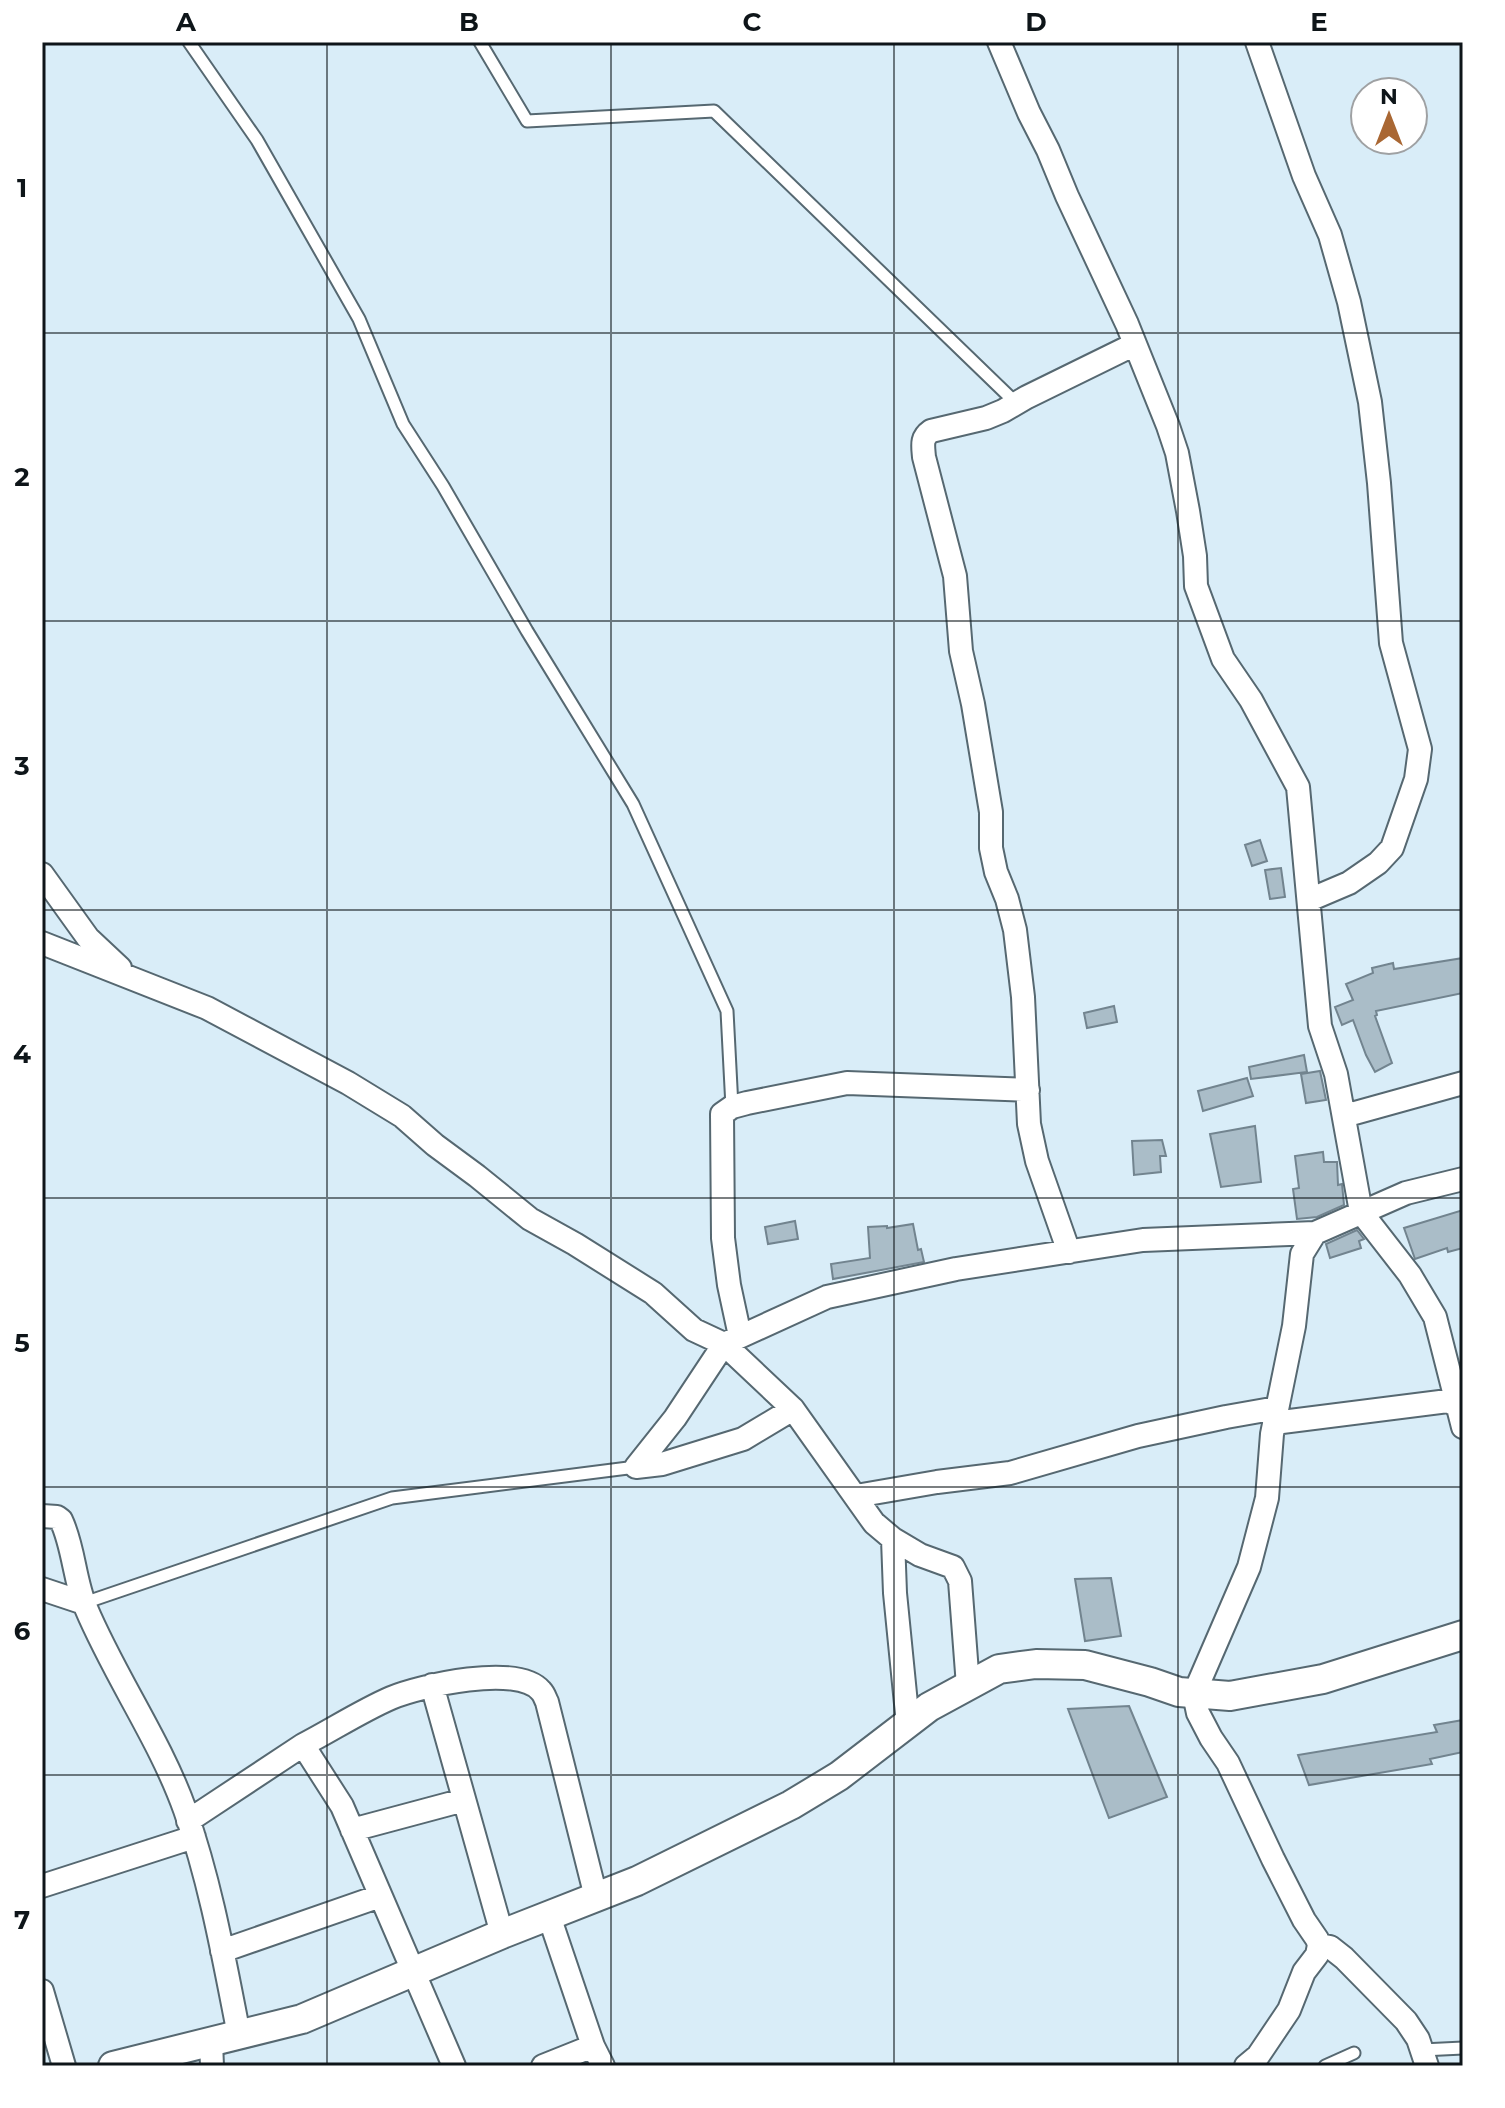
<svg xmlns="http://www.w3.org/2000/svg" width="1505" height="2108" font-family="Montserrat,sans-serif">
<style>
.building{fill:#aabdc8;stroke:#72848f;stroke-width:2}
.lines{fill:none;stroke-linecap:round;stroke-linejoin:round}
.service-casing{stroke:#566871;stroke-width:15}
.minor-casing{stroke:#566871;stroke-width:26}
.tertiary-casing{stroke:#566871;stroke-width:32}
.service{stroke:#fff;stroke-width:11}
.minor{stroke:#fff;stroke-width:22}
.tertiary{stroke:#fff;stroke-width:28}
.grid{fill:none;stroke:#0e1519;stroke-width:2;stroke-opacity:0.55}
.neatline{fill:none;stroke:#0e1519;stroke-width:3}
.grid-label{font-size:26px;text-anchor:middle;font-weight:bold;fill:#0e1519}
</style>
<rect width="100%" height="100%" fill="#d9edf8"/>
<path class="building" d="M1260 840 1267 861 1252 866 1245 845Z
M1281 868 1285 897 1270 899 1265 870Z
M1463 958V993L1376 1011 1377 1015 1375 1016 1392 1063 1375 1072 1366 1055 1353 1020 1342 1025 1335 1007 1353 1000 1346 984 1373 973 1372 968 1393 963 1394 969Z
M1114 1006 1117 1022 1087 1028 1084 1013Z
M1304 1055 1307 1072 1251 1079 1249 1067Z
M1320 1071 1326 1100 1306 1103 1301 1074Z
M1247 1078 1253 1096 1203 1111 1198 1091Z
M1255 1126 1261 1182 1221 1187 1210 1134Z
M1162 1140 1166 1156H1160L1161 1172 1134 1175 1132 1141Z
M1323 1152 1324 1162H1337L1338 1185 1342 1184 1344 1205 1317 1217 1297 1219 1293 1189 1299 1188 1295 1156Z
M1463 1210V1248L1448 1252 1447 1248 1415 1259 1404 1228Z
M795 1221 798 1239 768 1244 765 1227Z
M913 1224 918 1250 921 1249 924 1262 833 1279 831 1264 870 1258 868 1227 887 1226V1228Z
M1357 1230 1364 1239 1359 1241 1361 1248 1330 1258 1326 1244Z
M1111 1578 1121 1636 1085 1641 1075 1579Z
M1129 1706 1167 1797 1109 1818 1068 1709Z
M1463 1720V1752L1430 1759 1432 1764 1309 1785 1298 1755 1437 1732 1434 1725Z"/>
<g class="lines">
<defs>
<path id="service" d="M189 42 257 140 359 319 403 424 443 486 527 631 633 804 727 1011 732 1107
M480 42 527 121 714 111 1016 403
M84 1603 392 1498 636 1467
M1422 2050 1463 2048
M1325 2066 1354 2053"/>
<path id="minor" d="M999 42 1029 113 1048 150 1067 196 1127 324 1168 426 1177 453 1188 511 1195 556 1196 586 1223 659 1251 700 1298 787 1320 1026 1336 1074 1361 1212 1410 1275 1435 1317 1463 1427
M1257 42 1304 176 1330 235 1349 302 1370 402 1379 483 1391 643 1420 749 1416 779 1392 848 1378 863 1349 883 1309 900
M42 874 88 938 120 968
M42 943 207 1008 348 1083 402 1116 435 1145 477 1176 530 1219 575 1244 653 1293 694 1330 724 1344 793 1409 874 1523 893 1539 920 1555 953 1567 960 1581 968 1686
M1344 1116 1463 1083
M1069 1252 1037 1161 1029 1124 1023 997 1015 930 1007 899 996 872 991 848V812L973 704 961 651 955 576 924 457C923 445 921 438 931 431L986 418 1003 411 1027 397 1135 344
M740 1336 729 1285 723 1238 722 1114 732 1107 747 1103 847 1083 1028 1090
M1274 1423 1448 1401 1457 1406
M636 1467 675 1418 724 1344 827 1297 956 1269 1143 1240 1315 1233 1406 1193 1463 1179
M636 1467 662 1464 743 1439 793 1409
M856 1496 937 1482 1010 1473 1138 1436 1226 1417 1277 1408
M42 1516 57 1517 61 1520C74 1547 74 1580 86 1608 115 1677 160 1740 185 1810 211 1884 224 1959 239 2035
M893 1539 895 1593 908 1724
M42 1589 84 1603
M432 1685 502 1934
M303 1745C332 1730 361 1711 391 1698 420 1686 518 1663 541 1691 544 1694 545 1698 547 1702L596 1897
M188 1821 303 1745 342 1806 454 2066
M352 1830 464 1800
M42 1886 194 1837
M549 1916 593 2046 603 2066
M1319 1945 1330 1947 1344 1958 1406 2021 1418 2039 1427 2066
M222 1951 380 1896
M42 1991 64 2066
M211 2042 212 2066
M543 2066 593 2046
M1246 2066 1258 2056 1289 2010 1304 1972 1317 1955 1319 1945 1317 1939 1304 1920 1273 1859 1228 1763 1211 1738 1198 1713 1194 1694 1249 1567 1267 1498 1272 1434 1294 1326 1302 1254 1315 1233"/>
<path id="tertiary" d="M113 2066 302 2019 502 1934 637 1881 791 1805 839 1776 929 1707 999 1669 1036 1664 1085 1665 1150 1682 1179 1692 1230 1696 1323 1679 1463 1635"/>
</defs>
<use href="#service" class="service-casing"/>
<use href="#minor" class="minor-casing"/>
<use href="#tertiary" class="tertiary-casing"/>
<use href="#service" class="service"/>
<use href="#minor" class="minor"/>
<use href="#tertiary" class="tertiary"/>
</g>
<path class="grid" d="M327 42V2066M611 42V2066M894 42V2066M1178 42V2066M42 333H1463M42 621H1463M42 910H1463M42 1198H1463M42 1487H1463M42 1775H1463"/>
<rect width="1505" height="2108" fill="none" stroke="#ffffff" stroke-width="88"/>
<g transform="translate(1389 116)"><circle r="38" fill="#ffffff" stroke="#9fa1a3" stroke-width="2"/>
<path d="M0-6L14 30L0 20L-14 30Z" fill="#a96733"/>
<text y="-12" font-size="22" font-weight="bold" text-anchor="middle" fill="#0e1519">N</text>
</g>
<rect x="44" y="44" width="1417" height="2020" class="neatline"/>
<g class="grid-label">
<text x="186" y="31">A</text>
<text x="469" y="31">B</text>
<text x="752" y="31">C</text>
<text x="1036" y="31">D</text>
<text x="1319" y="31">E</text>
<text x="22" y="197">1</text>
<text x="22" y="486">2</text>
<text x="22" y="775">3</text>
<text x="22" y="1063">4</text>
<text x="22" y="1352">5</text>
<text x="22" y="1640">6</text>
<text x="22" y="1929">7</text>
</g>
</svg>
